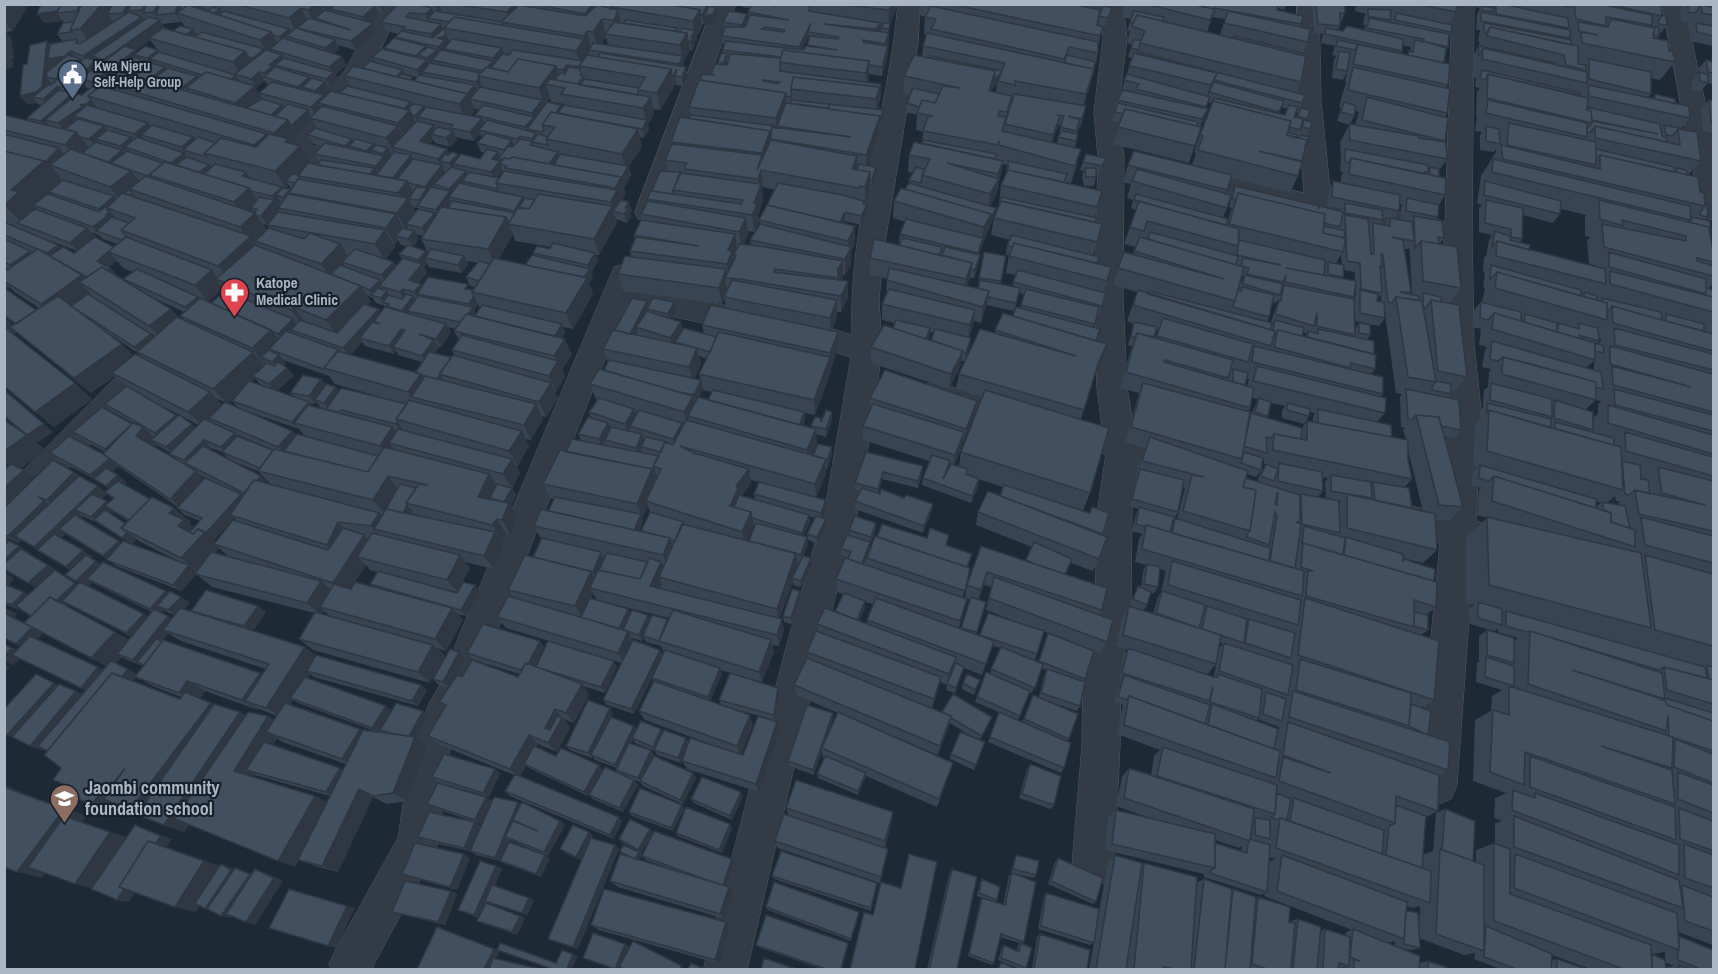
<svg xmlns="http://www.w3.org/2000/svg" width="1718" height="974" font-family="'Archivo Narrow',sans-serif">
<style>
.lines{fill:none;stroke-linecap:round;stroke-linejoin:round}
.street-casing{stroke:#4f5965;stroke-width:1}
.street{fill:#323b46;fill-rule:evenodd}
.wall{fill:#384451;fill-rule:evenodd}
.shaded-wall{fill:#2e3742}
.building{fill:#414f5e;stroke:#2e3742;stroke-width:1.5;fill-rule:evenodd}
.labels{text-anchor:middle;stroke-width:4.5;stroke-linejoin:round;paint-order:stroke}
.far-poi-label{font-size:14px;font-weight:bold;fill:#abb6c4;stroke:#17202b;text-anchor:start}
.poi-label{font-size:15px;font-weight:bold;fill:#abb6c4;stroke:#17202b;text-anchor:start}
.near-poi-label{font-size:18px;font-weight:bold;fill:#abb6c4;stroke:#17202b;text-anchor:start}
</style>
<rect width="100%" height="100%" fill="#1e2936"/>
<g class="lines">
<defs>
<path id="street" d="M376 4H398C385 60 344 102 309 145L330 150 334 156 308 205 304 212 295 214 286 212 282 205 306 161 282 155 278 149 346 69 372 20Z
M714 4H736L661 212 658 219 648 221 638 219 635 212Z
M898 4H920L918 43 884 248 879 299 882 351 860 503 819 659 747 970H703L783 659 826 503 851 357 819 347 626 307 495 636 478 688 458 726 450 747 438 843 432 857 373 966 375 970H331L329 964 336 949 398 838 412 747 429 704 443 679 459 636 614 267 624 264 634 267 638 274 634 287 820 325 852 335C848 223 888 115 898 4Z
M1101 4H1123L1127 38 1118 112 1124 157 1123 298 1127 388 1135 434 1198 454 1203 464 1198 474 1187 478 1139 461 1132 507 1131 603 1121 672 1120 746 1114 866 1108 881 1093 887 1078 881 1072 866 1082 746 1083 672 1095 603 1098 507 1106 454 934 406 923 403 919 394 923 385 934 382 1102 427 1097 388 1095 298 1098 157 1094 112 1103 38Z
M1297 4H1319L1321 101 1331 199 1433 218 1443 221 1445 224 1452 4H1474L1472 233 1474 344 1481 411 1476 521 1522 533 1527 544 1522 555 1510 559 1474 550 1457 785 1451 799 1437 805 1423 799 1417 785 1440 543 1382 527 1377 517 1382 507 1394 502 1442 513 1449 411 1444 344V232L1433 238 1318 215 1178 181 1174 175 1178 169 1187 166 1304 193 1297 101Z
M1662 4H1684L1714 144V220L1704 218 1701 211Z
M158 342 169 346 173 354 169 362 16 523 4 527V490L147 346Z"/>
</defs>
<use href="#street" class="street-casing"/>
<use href="#street" class="street"/>
</g>
<path class="wall" d="M4 4H29L13 31 6 32 11 38 14 59H11L13 62 12 68 4 36Z
M43 4H384L383 12 378 11 379 15 371 22 377 32 355 50 338 45 339 49 334 53 347 65 336 74 339 81 331 88 328 87 330 91 324 96 325 97 340 93 351 87 345 76 375 62 372 57 385 50 384 48 396 39 395 37 399 34 386 31 381 22 395 7 394 4H699L707 6V10L717 16 714 23 705 25V22L704 24H702V28L696 37 697 40 694 43 695 46 692 51 690 50 684 61V65L683 67 688 76 683 86 676 85V83L675 85H674V87L660 110 653 109 654 114 648 124 649 129 644 138 640 137 642 146 629 167 631 175 624 188 625 194 622 201 629 202 632 211 630 213 631 217 627 223 616 219 617 223 599 255H596L598 261 591 273 593 278 589 283 593 294 573 329 563 327 565 332 562 338 572 354 562 370 565 377 556 392H555L558 398 546 417 542 416 543 419 531 440 525 439 529 446 518 466 516 465 520 473 512 488 516 495 511 506 517 517 510 534 506 533 501 539 499 538 504 545 494 569 465 562 470 568 458 590 475 585 480 592 466 616 458 614 463 620 446 651 437 648 445 656 430 683 313 650 299 639 314 613 212 587 196 574 182 591 116 566 107 559 65 534 61 538 93 557 91 558 101 565 169 593 181 597 190 603 184 609 192 611 258 606 266 612 253 631 316 656 427 690 418 706 314 677 310 674 307 678 391 710 423 711 429 716 417 738 427 747 407 801 387 804 373 797 338 872 315 866 299 860 295 867 189 825 184 832 119 806 114 812 71 787 61 768 47 751 43 749 41 750 30 746 58 685 82 694 86 690 19 659 13 665 4 661V644L17 650 20 646 4 638V608L17 614 14 617 24 623 31 616 23 611 4 604V573L14 578 8 586 28 595 36 587 4 537 30 553 29 554 58 571V572L78 585 79 584 70 570 22 540 18 543 4 536V508L74 472 82 478 98 486 105 492 109 489 97 480 59 461 50 453 103 454 105 452 82 439 73 432 133 423 114 412 105 404 126 386 115 376 91 393 16 332 14 334 18 337 92 399 54 427 4 386V319L13 325 15 324 4 317V115L29 121 27 118 41 106 37 103 27 104 20 96 27 64 47 41 50 45 63 42 57 34 64 23 63 21 44 23ZM181 21 185 27 173 31 166 29 162 24 181 22ZM606 37 608 45 601 44ZM150 40 157 49 138 52 136 50ZM405 74 417 77 414 81ZM265 81 266 82 268 85 259 93 263 99 255 88ZM85 85 87 88H90L82 95H75L74 94ZM550 98 551 102 564 104V105L562 108 561 105 547 102ZM473 108 479 110 475 115V117L471 116 475 111ZM312 120 317 129 308 135 313 144 321 147 314 154 319 162 317 165 309 164 310 163 292 143 298 137 296 133 297 134ZM480 134 482 138 477 143 481 152 485 153 480 159 459 157 458 154H450L447 149 429 144 433 140 435 143 450 147 457 140 455 137 474 141ZM502 171 503 172 499 178 497 177ZM266 183 286 188 289 185 291 189 283 188 282 187ZM411 204 413 207 418 208V209L415 212ZM263 224 267 225 269 228 267 230ZM91 232 99 235 103 239 117 244 114 247 86 244 95 236ZM416 234 423 236 421 239 428 253V254L426 251 413 247 419 239ZM513 234 515 241 551 247 550 249 533 253 534 255 525 265 499 259ZM48 240 77 251 74 253 62 248 58 245ZM398 240 401 245 407 246 399 254 402 259 396 266 394 262 386 259 395 247 394 245H395ZM117 261 123 268 133 272 124 280 118 276 109 267ZM467 261 478 263 466 277 470 286 475 287 473 290 422 286 421 284 419 283 427 273 424 267 427 263 429 267 462 273 468 264ZM10 287 16 293 39 308 36 310 7 289ZM223 288 226 291 211 303 208 302ZM367 295 373 298 376 303 385 306 386 308 381 313 368 305 371 302ZM152 297 184 312 180 316 184 320 179 318 171 309ZM99 301 155 336 154 338 151 334ZM478 304 480 308 476 314 474 310ZM99 327 138 353 145 360 133 355ZM448 327 456 329 454 331 459 340 452 350 455 356 451 358 434 354 439 348 438 346 441 347 451 332ZM362 342 365 346 394 354 396 351 398 355 422 362 415 373 351 355ZM283 360 329 376 335 384 398 402 339 391 326 385 321 379 290 393 294 397 277 391 294 376 287 368 283 366 286 363ZM255 378 260 384 265 387 251 382ZM234 397 232 401 239 408 228 404ZM215 398 225 402 222 405ZM150 400 199 425 196 428 176 415ZM316 402 321 408 312 406 310 403 315 404ZM240 409 299 429 305 436 296 435 292 431ZM236 434 274 450H273L239 437ZM157 445 171 453 169 454 173 458 156 447ZM211 448 222 452 230 460 258 471 271 485 267 484 268 483 210 450ZM118 466 178 507 177 508 185 515 200 521 194 528 189 524 191 522 124 485 127 483 112 472ZM199 474 231 490 204 478ZM107 494 113 499 109 503 102 498ZM113 512 128 521 126 524 110 514ZM83 516 98 523 128 542 121 543 81 518ZM234 518 237 521 216 542 214 540ZM137 539 139 541 178 561 132 544ZM219 548 229 557 215 553ZM366 565 370 570 377 572 370 584 371 586 350 589ZM407 579 457 592V593ZM92 582 97 585 152 612 148 617 88 586ZM69 605 132 637 129 640 67 606ZM164 610 167 612 174 615 172 618 162 613ZM324 611 330 616 322 614ZM43 633 106 666 103 670 37 639ZM168 633 181 641 266 669 263 675 163 640ZM122 657 127 660 143 666 137 674 116 663ZM136 677 155 687 181 697 180 699 133 681ZM205 691 258 710 259 709 277 716 274 720 268 716 245 715 240 712 214 704 200 698ZM293 700 298 703 375 731H363L290 705ZM277 738 282 742 346 764 343 770 273 745ZM255 774V775L330 796 327 802 315 796 253 777Z
M742 4H751L750 8 742 7Z
M752 4H898L889 26V42L887 46 888 55 882 76 869 74 868 83 881 84V93L878 110 883 119 880 130H879V133L868 166 876 167V176L871 189H870L865 204 867 205V213L861 225 845 221 844 223 855 243 851 251V264L845 275H843V278L841 280 848 298 841 312H837V316L832 331 838 332V348L831 368V372L815 415 805 413V420L803 426 812 428 811 426 821 422 832 412V419L826 437 816 434 817 444 812 456 832 447V455L827 469H826V474L816 498 826 500V507L822 518 826 526 818 544 808 540 807 534 815 518 809 516 810 522 804 536 807 537 808 544 803 556 811 558 812 565 801 587 793 585V581L780 618 784 630 779 646 772 645 774 652 762 682 720 670 722 674 710 701 721 705 719 700 779 694 775 720 726 707 753 725 741 754 743 755 777 722 780 731 759 792 687 769 682 761 685 751 681 763 657 755 655 751 635 743 633 739 631 743 654 755 651 762 693 773 696 778 683 804 643 786 640 782 629 778 638 785 623 812 593 799 589 795 601 773 588 796 529 768 526 766 520 776 619 817 622 821 614 839 510 796 505 791 514 775 440 745 428 736 445 708 439 702 449 688 439 685 433 679 459 652 465 658 449 687 462 677H518L519 674 472 659 467 653 544 647 535 666 617 667 605 693 583 686 589 695 574 723 564 719 570 728 557 752 538 744 536 747 556 756 599 765 603 770 618 773 616 770 617 768 595 760 592 756V758L570 750 566 746 610 708 613 713 611 717 634 726 636 730 663 732 689 742 713 745 645 720 639 711 653 681 652 678 634 714 607 705 603 700 622 663 506 628 497 617 513 597 508 590 533 557 541 539 534 526 548 511 554 499 550 498 543 484 566 452 581 441 578 434 591 418 589 412 597 400 596 399 590 384 604 370 608 363 603 349 615 330 648 306 676 311 672 319 683 329 704 334 702 325 726 308 724 298 722 304 623 291 618 274 631 256 630 251 635 238 634 235 642 220 641 214 648 201 647 199 652 191 667 171 665 160 672 144 671 142 689 118 691 115 689 107 718 64V62L723 53 722 50 724 45H723L722 36 724 30 723 22 748 20V12ZM809 36 807 46 802 50ZM763 187 775 190 759 220 760 224 750 240 751 245H743L748 235 747 231 755 232 759 221 758 215 763 201 762 191ZM699 356 707 359 699 374 701 380 694 379 701 364ZM703 389V390L712 392 708 400 699 397ZM751 480 762 483 754 494 755 499 742 496 751 483ZM648 506 650 512 641 531H639L643 521 642 518ZM754 525H755L749 541H747ZM593 593 597 600 669 618 668 621 650 619 648 615 631 613 591 599ZM643 637 646 642 661 646 664 652 663 655 633 640 632 638 642 641Z
M920 4H1103L1101 10 1112 8 1105 27 1097 25 1103 27 1098 46V53L1094 71 1084 106H1086L1080 128 1079 127 1077 134H1078L1075 147 1077 166 1071 183 1066 182V183L1102 191 1095 217V222L1102 224 1093 256 1097 263 1111 267 1104 292 1102 306 1100 314 1097 313 1094 327 1102 360 1095 374 1081 419 1090 493 1083 511 1103 535 1099 559 1093 571 1071 563 1066 574 1102 610 1099 615 1107 642 1100 653 1073 643 1085 679 1083 682 1080 706 1077 711 1045 700 1069 739 1067 742 1064 768 1061 773 988 742 999 712 975 702 977 697 990 674 1000 648 992 645 982 675 964 668 955 693 946 690 947 685 940 682 932 708 942 712 992 717 980 740 985 742 974 770 950 759 951 754 974 738 950 723 938 755 868 725 950 772 937 807 866 776 858 795 818 778 817 774 824 757H823L822 751 814 775 789 766 788 761 833 718 828 734 838 713 796 695 794 685 808 658 807 652 818 632 817 624 835 612 843 594 837 592 836 579 849 558 841 555V549L849 535V530L876 523V530L870 544V548L877 537 927 538 949 535 947 546 972 554 968 567 970 568 963 597 964 611 959 628 961 629 970 600 965 598 967 585 981 546 1025 561 1032 547 976 525 978 512 1000 496 1003 487 978 479H979L978 487 971 503 922 485 923 478 929 461 863 440V426L870 410V398L974 416 963 443H962L955 465 959 466 961 452 982 397 956 389 959 374 964 361H961L960 367 949 389 871 363V347L893 328 894 323 882 320V304L886 294 887 279 870 275V258L899 245 900 243H899L900 234 905 222 893 218 894 201 905 189 909 184V180L913 173 908 172 909 155 922 142 923 132 916 130 917 115 906 112 907 103 910 95 903 94 904 76 922 57 923 46 927 35 924 34 925 17 920 15ZM997 85 996 93 991 92 992 88ZM1059 124 1061 125 1057 143 1052 142ZM1003 164 1007 165 1006 173 1001 185 999 203 994 218 991 235 1010 240 1007 246 1006 255H1009L1006 273 1016 275 1012 287 1001 284 1006 256 979 278 978 288 967 286 970 278H974L979 263 980 255H979L983 243 994 217 990 207 996 196ZM1019 293 1024 294 1020 308 1013 316 995 330V333L965 360 970 346 971 338H969L974 321 981 323 986 305 1014 311ZM930 332 934 333 931 340 928 339ZM984 585 991 587 986 610 1028 626 988 613 980 636 976 635 986 602 979 599ZM865 602 873 604 867 620V624L859 621 865 608ZM1044 632 1048 633 1038 662 1025 656 1035 660ZM1041 668 1047 670 1044 675 1039 697 1033 695 1022 722 1018 720 1029 692 1032 693Z
M1123 4H1287L1284 10 1278 8 1277 10 1301 24 1299 27 1308 42 1303 53 1301 82 1296 92 1302 103 1298 112H1296L1294 117 1296 118 1301 108 1310 110 1307 121 1310 129 1307 136 1306 147 1304 152 1298 176 1290 193 1231 178 1226 194 1231 195 1235 186 1318 209 1340 211 1342 209 1327 206 1329 190 1333 181 1341 183V176L1343 172 1340 171 1341 158 1340 142 1349 125 1337 121 1341 108 1339 107 1346 82H1345L1347 72 1343 80 1332 78 1334 60 1336 56 1332 55 1335 46 1321 43 1323 34 1314 33 1312 4H1345V13L1341 22H1340V26L1338 30 1343 31 1364 30 1366 25H1363L1364 18 1366 14 1355 11 1356 4H1457L1456 12 1449 25 1451 32 1449 37 1448 47 1446 51 1444 63 1448 85 1446 88 1447 113 1445 117V141L1444 142 1447 159 1439 171V177L1445 195 1439 205 1438 217 1436 220 1444 238 1439 244 1461 288 1449 304 1467 377 1453 392H1451V394L1448 398 1461 430 1454 438 1444 436 1463 507 1449 521 1436 520 1437 550 1423 563 1403 558V560L1404 559 1434 581 1436 607 1426 615 1428 630 1421 635 1434 700 1421 708 1428 735H1427L1448 770 1439 776 1438 811 1426 817 1423 855 1433 851 1436 813 1445 809 1473 861 1476 862V850L1495 843V823L1502 821 1494 818 1495 798 1511 791 1506 793 1473 781 1475 720 1491 711 1492 696 1502 690 1476 682 1477 663 1480 661H1479V636L1487 630 1514 641 1518 638 1498 632V629L1494 631 1470 624V608L1474 605 1466 603V537L1487 518 1477 515 1479 490 1481 488 1471 485 1473 472 1478 467 1473 465 1475 425 1479 421 1480 411 1483 407 1484 390 1488 387 1489 372 1491 369 1482 367 1485 350 1487 347 1479 345 1481 329 1473 327 1474 310 1481 302H1482L1485 288 1483 287 1485 273 1483 272 1484 258 1486 256 1489 240 1492 235 1479 232V208L1482 205 1477 203 1479 190 1481 176 1496 152V149L1494 152 1480 150V135L1482 132 1475 131 1477 116 1476 115 1477 92 1480 88 1475 87 1476 78 1471 77 1474 64H1472L1474 55 1480 42 1478 41 1480 30H1476L1477 15 1480 8 1475 7V4L1661 5 1662 15 1667 25 1660 34H1659V36L1657 38 1669 51 1675 62 1660 80 1651 78V94L1648 98 1652 99 1655 94 1676 104 1690 118 1681 129 1701 161 1688 175 1700 192 1705 203 1708 217 1705 220 1711 236 1713 252V264L1711 265 1713 266V284L1709 288 1713 290V333L1704 331 1713 334V945L1678 932 1679 936 1713 969H1590L1552 955V960L1557 959 1586 969H1501L1474 959 1475 953 1464 955 1419 938 1420 948 1411 950 1399 948 1419 963 1428 961 1452 969H1346V967L1341 968 1338 967V969H1256L1250 968V969H1089L1094 943 1090 945 1038 929 1044 896 1046 893 1096 928 1108 861 1115 855 1142 864 1144 863 1196 883 1204 879 1256 898 1258 897 1289 922H1291V921L1298 919 1320 931 1325 929 1345 936 1346 932 1352 930 1264 896 1265 893 1261 895 1204 877V874L1105 850 1108 818 1116 810 1155 820 1116 806 1122 777 1129 768 1151 775 1154 756 1160 750 1117 734 1123 705 1114 702 1121 679 1119 678 1124 654 1127 650 1116 646 1122 618 1129 606 1139 609 1129 605 1138 586 1141 588 1143 571 1146 565 1135 562 1139 539 1142 534 1132 531 1136 514 1138 509 1129 506 1137 476 1136 475 1145 448 1125 442 1139 393 1120 388 1132 346 1128 345 1134 324 1127 321 1137 292 1113 285 1124 252 1133 254 1136 247 1124 244 1136 210 1131 208 1133 200 1127 198 1131 184 1123 182 1128 165H1192L1196 153 1194 152 1212 103 1208 102 1206 108 1205 118 1200 127H1201L1189 163 1113 144 1120 123 1112 121 1116 109H1114L1117 100 1136 92 1122 89 1132 58 1128 57 1132 45 1127 43 1130 31H1127L1131 19 1122 17 1124 7 1122 6ZM1212 17 1225 19 1220 35 1207 32ZM1403 45 1411 47 1410 51H1409L1407 55 1401 53 1402 51ZM1281 107 1287 109 1284 115 1278 113ZM1355 111 1359 112 1355 125 1350 124 1354 116ZM1231 197 1229 207 1232 208 1226 225 1223 218ZM1399 204 1403 205 1401 207V219L1410 222 1394 219 1399 211ZM1561 209 1586 215 1585 217V236L1590 237 1587 240 1589 264 1597 266 1596 267 1529 250 1520 242 1522 239 1523 215 1553 223 1560 214ZM1383 217 1389 218 1385 225H1380L1383 220ZM1409 248 1410 256 1412 294H1410L1411 292 1404 249H1408ZM1341 255 1342 265 1336 263ZM1344 270 1355 272V281L1343 278ZM1242 276 1244 277 1240 284 1239 290H1238ZM1355 284 1356 296 1354 298V301L1353 299 1354 297ZM1381 295V301H1377V299ZM1279 298 1271 322 1273 323 1272 326 1267 322 1269 317 1272 302 1276 303ZM1384 311 1386 312 1385 314 1396 393 1402 394 1400 397 1401 427 1405 428 1403 430 1406 440 1392 437 1377 422 1385 413 1381 396 1383 394 1371 374 1375 369 1368 339 1370 335 1359 323 1355 329V321L1379 326 1385 318ZM1156 330 1158 331 1155 338 1154 337ZM1303 332 1307 334 1305 337 1302 336ZM1599 339 1602 340 1598 344H1596L1599 341ZM1594 361V370L1586 368ZM1247 379H1249L1247 386 1245 385ZM1252 398 1258 399 1252 413 1250 415 1248 412 1250 408ZM1596 400 1601 401 1598 404V414L1593 418 1585 410ZM1271 403 1285 406 1282 411V418L1304 424 1309 416V412L1315 413 1313 417V422L1307 421 1302 428 1267 418ZM1408 450 1423 511 1411 509 1404 488 1412 479 1408 460ZM1264 458V464L1266 465 1261 471 1257 482 1246 478 1247 474 1256 477 1261 470 1263 460ZM1322 477 1328 478 1325 482 1326 498 1341 501 1340 503 1318 497 1323 491ZM1182 487 1185 488 1177 519 1175 518 1173 523 1174 519 1178 512ZM1615 496 1616 501 1620 502 1617 504 1607 503ZM1596 501 1601 503 1596 507ZM1160 569 1166 571 1165 574 1161 592 1158 597 1153 614 1143 611 1147 605 1151 593H1154L1158 587ZM1220 643 1223 644 1219 648 1214 676 1215 677H1214L1207 675 1216 664ZM1258 719 1276 726 1278 724 1277 727 1280 728 1278 730 1256 721ZM1215 840 1239 848 1242 846 1241 851 1215 843ZM1269 857 1275 859 1269 862ZM1406 906 1413 908 1420 906 1419 930 1406 910ZM1395 941V946L1388 943ZM1665 952V959L1652 954 1651 953 1654 954ZM1665 962 1674 966 1666 967Z
M1682 4H1713V46L1690 41 1689 32 1690 31 1688 30V22L1681 21 1680 10 1682 7Z
M1706 60 1713 62V81L1712 84 1708 83 1700 92 1692 90V81L1699 73 1698 69Z
M1709 100 1713 101V133L1703 131 1701 109Z
M1086 154 1103 167 1099 174H1096V177L1094 186H1084L1082 177 1084 171 1080 170Z
M866 452 922 473 918 488 882 479 878 493 932 511 923 533 855 509V501L860 491 855 490V483Z
M800 591 801 597 792 624 784 622 783 616Z
M980 680 974 695 962 689 963 683Z
M1030 764 1054 805 1051 809 1019 798 1027 769Z
M495 769 500 774 489 797 438 782 432 777Z
M743 796 732 820 694 803 691 799Z
M486 797 492 801 481 824 434 808 427 804Z
M521 805 560 821 565 825 548 856 509 840 506 849 550 858 541 877 505 864 501 861 476 855 470 851 425 841 418 837 475 822 481 826Z
M682 805 684 809 673 831 632 816 629 812Z
M786 808 893 812 892 820 885 848 887 855 880 883 778 848 775 841 789 816Z
M732 828 722 853 678 836 676 833Z
M650 829 653 833 641 853 639 852 642 855 639 860 676 871 646 860 642 856 734 863 726 886 729 887 733 893 725 919 618 887 610 881 623 855 620 852 637 851 623 843 619 839Z
M589 832 593 836 591 838 615 845 619 849 578 949 548 939 588 845 581 860 565 853 560 849Z
M1016 855 1036 875 1034 878 1011 873 1014 859Z
M470 858 457 890 409 877 402 874Z
M1058 858 1096 902 1093 904 1048 884 1055 862Z
M496 866 502 869 495 885 534 900 527 915 487 902 486 903 525 918 517 935 477 921 479 918 458 910Z
M952 869 957 969H927L949 875Z
M1012 873 1024 942 1022 943 1026 968 1024 969H1019H1020L998 960 1002 947 1004 945 1017 951 1018 945 1020 943 1000 937 994 963 992 965 968 956 980 901 982 898 986 899 977 896 980 882 982 879 997 900 995 902 1003 905 1009 876Z
M772 876 877 886 871 911 774 879Z
M451 891 457 894 445 925 399 914 392 912Z
M766 907 859 915 851 941 768 910Z
M726 922 730 927 720 964 599 930 591 925Z
M1040 934 1087 969H1032L1037 937Z
M756 945H848L842 969H822L758 947Z"/>
<path class="shaded-wall" d="M29 4 13 31 4 21V5Z
M43 4H120L108 14 113 21 110 28 93 47 80 29 86 23 77 11 57 13 63 21 44 23 37 14 50 12Z
M127 4H137L128 11 132 16 129 22 123 13Z
M158 4H169L156 15 166 29 149 38 150 40 109 69 103 60 159 21 154 12Z
M178 4H187L177 13 181 21V22L175 13Z
M196 4H203L205 8 198 20 191 13Z
M315 4H320L327 19 315 18 319 26 317 28 308 10Z
M322 4H338L331 9 332 12 328 16Z
M379 4H384L383 12Z
M437 4H439L442 12 439 15 435 6Z
M514 4H521L525 16 511 24 507 12Z
M592 4H601L602 7 590 31 585 14Z
M892 4H898L889 26V42L884 53 885 44 888 34 889 10Z
M375 6 379 15 367 26 363 17Z
M707 6 708 15 716 7 717 16 714 23 705 25V22L704 24 702 15Z
M301 8 310 26 297 28 301 34 299 36 289 18Z
M432 8 435 17 428 18 430 22 429 23 426 14Z
M220 9 225 18 214 26 208 17Z
M618 10 622 28 617 36 614 20Z
M700 10 702 28 696 37 697 40 694 43 695 46 692 51 690 42 691 37 694 32 693 21Z
M747 14 748 23 743 34 742 25Z
M142 17 148 26 92 56 96 61 97 60 104 69 80 79 85 85 74 94 80 102 45 120 51 128 49 130 41 121 70 95 64 88 90 65 83 56Z
M602 19 606 37 598 49 593 32Z
M373 23 377 32 355 50 351 41Z
M811 23 808 32 809 36 799 56V47Z
M881 23V32L876 38V29Z
M441 24 450 43 444 49 445 52 441 56 431 34Z
M1103 27 1099 44 1096 54 1100 36Z
M193 29 199 38H182Z
M289 29 294 38 286 36 289 42 284 46 279 37Z
M4 30 11 38 14 59H11L13 62 12 68 4 70Z
M587 31 591 49 589 50V52L588 54 584 36Z
M271 32 281 49H270L273 55 270 58 260 40Z
M687 33 690 50 684 61V65L680 73 679 64 682 57 680 45Z
M584 39 589 56 581 66 576 51Z
M335 40 339 49 330 57 325 48Z
M47 41 54 50 70 51 77 60 55 68 53 66 51 78 46 77 51 83 50 94 58 86 66 95 51 108 43 99 33 97 37 103 27 104 20 96Z
M426 46 429 55H418L422 63 420 65 416 56Z
M888 46V55L882 76V67Z
M502 48 505 57 496 67 493 58Z
M264 49 269 58 258 67 253 58Z
M136 50 141 57 134 55 139 62 118 68 122 74 105 83 107 86 99 91 92 82Z
M158 50 164 59H150L155 66 142 82 136 73 150 62 147 58Z
M437 50 441 58 432 60 434 65 431 67 427 58Z
M245 51 256 69 242 76 233 62Z
M282 55 287 64 275 65 278 70 267 78 264 73 269 65Z
M342 56 347 65 336 74 339 81 331 88 326 79 333 73 329 67Z
M726 56 728 65 725 72 724 63Z
M80 59 87 68 61 87 55 79Z
M427 60 431 69 422 72 424 76 421 79 417 70Z
M493 61 496 70 484 71Z
M869 61V78L866 90V73Z
M1096 62 1090 86 1082 111 1090 74Z
M567 65 570 74 566 79 563 70Z
M556 66 561 83 546 84 550 98 544 105 539 88Z
M165 67 171 76 145 83Z
M686 67 688 76 683 86 682 77Z
M671 69 674 87 660 110 657 93Z
M677 69 675 76 676 83 675 85 673 76Z
M403 70 407 79 392 81Z
M995 71 992 88 987 109 989 91Z
M259 72 265 81 256 88 251 79Z
M1004 72 998 81 997 85 993 88 994 79Z
M1217 73 1211 90 1205 102 1211 85Z
M236 75 241 83H226Z
M197 76 203 85 186 88 174 93Z
M309 77 314 86 302 87 306 94 303 96 298 87Z
M479 78 482 87 479 91 476 82Z
M325 82 330 91 324 96 329 104 318 103 322 111 316 116 311 107 319 100 315 91Z
M475 85 478 94 470 99 475 111 466 121 459 104Z
M255 86 265 104 246 120 235 103Z
M880 87 879 105 876 117V99Z
M786 93 787 110 777 126V135L776 118Z
M651 97 654 114 648 124 649 129 644 138 642 129 646 122 643 108Z
M91 100 98 109 74 116 79 123 66 132 58 123 80 105Z
M542 100 545 109 527 129 529 135V136L525 127 533 118 532 113Z
M411 102 415 111 412 115 418 128 406 141 398 123 401 112Z
M282 105 288 114 279 121 272 114Z
M561 105 564 113 546 126Z
M424 106 428 115 418 117 420 123 419 125 415 116Z
M1208 109 1205 118 1199 128 1202 119Z
M308 110 312 119 310 118 312 120 297 134 292 125Z
M883 110V119L880 130 881 121Z
M880 116 879 133 866 172V155Z
M1060 116 1058 125 1051 144 1053 135Z
M482 118 485 127 479 130 480 134 474 141 470 132Z
M288 120 298 137 292 143 296 150 300 146 310 163 292 182 286 181 289 185 286 188 275 171 285 150 274 133Z
M148 123 154 132 141 135 144 140 141 142 134 134Z
M434 125 438 134H431L433 140 424 150 420 141Z
M104 126 111 135 96 139 100 144 96 148 89 139Z
M398 126 406 143 392 147 396 154 395 155 386 138Z
M638 129 642 146 629 167 631 175 624 188 625 194 621 203 613 211 617 223 599 255 594 239 612 206 611 202 616 192 615 188 626 170 622 154Z
M453 131 457 140 450 147 446 138Z
M770 131 771 148 764 171 762 153Z
M76 132 91 150 80 162 65 145Z
M267 134 278 151 265 162 254 145Z
M131 137 138 146 125 147 129 153 127 155 120 146Z
M193 137 199 146 184 151 182 147Z
M352 139 357 148 349 146 353 152 350 155 345 146Z
M512 140 515 149 507 159 504 150Z
M374 144 378 153 371 150 374 157 371 160 366 151Z
M59 148 74 165H50L61 178 60 179 66 185 49 192 53 197 33 205 38 210 25 226 4 205 11 190Z
M388 148 393 157 387 163 383 154Z
M447 149 451 157 440 161 446 174 434 184 435 187 430 194 423 207 419 200 426 189 425 187 441 166 438 159Z
M1081 149 1077 166 1071 183 1075 166Z
M122 150 129 159 116 171 108 162Z
M498 152 501 159 499 158 502 171 495 181 491 172 492 159Z
M558 152 561 161 545 169Z
M184 153 190 162 178 172 171 163Z
M458 154 462 163 453 164 456 170 453 172 449 163Z
M411 155 415 164 393 192 389 183Z
M762 155 763 171 761 170 763 187 762 191 763 201 758 215 759 221 755 232 752 215 754 203 759 189 757 170Z
M384 156 388 165 380 175 376 166Z
M857 156V173L852 169Z
M1106 158 1103 167 1099 174 1102 166Z
M1003 161 1000 178 997 187 996 196 988 211 990 194 997 181 998 174Z
M209 165 215 173 197 174Z
M876 167V176L871 189 872 180Z
M375 168 380 177 367 178Z
M131 171 144 187 129 189 141 205 107 208 118 220 97 231 93 227 106 217 99 209 114 196 121 205 123 203 110 187Z
M466 171 470 180 462 181 464 186 449 197 452 203 440 219 436 210 450 191 449 189Z
M246 172 252 181 242 176Z
M870 172V190L865 204V187Z
M407 181 416 198 409 199 417 215 406 224 408 227 406 229 397 213 404 204 398 193Z
M282 187 286 194 291 189 289 193 294 200 289 206 283 197 276 195 281 202 278 205 272 196Z
M249 188 261 205 251 208 254 212 247 219 234 202Z
M523 197 527 205 517 217 514 211Z
M274 200 280 209 278 208 279 210 267 225 261 216Z
M629 202 632 211 630 213 631 217 627 223 624 214 625 208Z
M867 205V213L861 225V216Z
M996 208 994 217 983 243 976 262 978 253 982 240 984 227 991 214Z
M845 212V221L838 235 837 227Z
M255 213 267 230 255 242 263 252 231 283 218 266 248 238 240 227Z
M435 213 439 222 427 237 422 228Z
M396 214 405 231 396 236 398 240 395 245 386 228Z
M506 217 513 234 495 266 488 249Z
M746 218 748 235 742 249 739 232Z
M855 226V243L851 251V264L845 275V259L848 253V241Z
M87 228 95 236 78 251 70 243Z
M385 230 395 247 385 260 375 244Z
M414 231 419 239 413 247 408 239Z
M735 234 737 251 734 253 735 257 729 279 727 264 728 250Z
M340 244 351 261 342 262 345 266 332 280 321 264Z
M58 245 67 253 56 262 47 253Z
M30 251 38 259 19 274 10 265Z
M426 251 430 259 425 258 427 263 424 267 427 273 414 288 409 280 421 266 418 260Z
M109 252 117 261 105 270 97 261Z
M595 253 598 261 591 273 593 278 589 283 593 294 573 329 566 313 581 283 589 270 588 265Z
M980 255 979 263 974 278 975 270Z
M464 256 468 264 462 273 458 265Z
M843 261V278L838 285V269Z
M394 262 399 271 387 284 381 275Z
M972 263 970 279 964 296 966 279Z
M110 268 118 276 94 280Z
M726 269 727 279 725 278 727 289 722 304 719 288Z
M212 270 220 281 216 279 223 288 208 302 195 285Z
M82 275 98 292 79 282 93 296 58 321 41 304Z
M380 280 384 288 379 286 382 291 373 296 370 290Z
M848 281V298L841 312V296Z
M4 283 10 287 4 291Z
M421 284 426 292 417 294 420 299 419 301 414 292Z
M361 286 371 302 338 336 326 320Z
M403 289 408 297 405 301 400 292Z
M387 291 392 300 383 303 381 298Z
M989 291 986 307 981 323 983 307Z
M413 296 418 304 407 311 410 316 407 319 402 311Z
M474 296 478 304 474 310 477 315 462 323 472 309 469 304Z
M198 297 205 305 193 316 185 307Z
M837 300V316L831 334 830 318Z
M647 301 649 310 647 309 648 312 636 327 638 332 632 344 629 336Z
M674 302 676 311 670 322 668 314Z
M294 307 306 323 303 326 291 310Z
M171 309 186 325 164 342 149 326Z
M379 309 384 317 374 321 377 325 360 338 362 342 349 357 343 348Z
M975 310 973 326 968 341 970 325Z
M293 319 299 328 291 330 293 333 284 342 278 334Z
M9 322 19 330 14 334 4 325Z
M681 322 683 330 672 346 670 338Z
M446 324 451 332 441 347 436 339Z
M562 324 565 332 556 348 552 339Z
M930 328V336L925 348 926 340Z
M401 329 406 337 393 347 396 351 394 354 389 346Z
M271 330 284 346 269 349 274 355 261 357 266 363 265 364 252 348Z
M838 332V348L831 368V372L815 415 814 400 830 357V353Z
M151 334 159 343 140 353 134 347Z
M971 338 970 346 965 361 966 353Z
M565 339 572 354 562 370 565 377 556 392 549 376 557 363 554 356Z
M434 340 439 348 427 364 422 356Z
M122 344 138 360 112 373 115 376 91 393 74 378Z
M1107 344 1102 360 1093 377 1099 361Z
M697 348 701 364 693 383 689 367Z
M963 351 960 367 949 389 951 374Z
M253 352 266 367 253 376 255 378 228 404 213 389Z
M279 355 286 363 279 370 272 362Z
M287 368 294 376 275 392 269 384Z
M421 374 431 390 411 397 408 392Z
M440 374 444 382 437 379Z
M321 379 327 387 315 400 316 402 315 404 309 396Z
M701 381 703 389 696 403 694 395Z
M75 383 92 399 54 427 35 412Z
M551 383 558 398 546 417 539 402Z
M336 387 342 395 330 410 324 403Z
M4 388 8 391H7L53 432 37 443 27 435 4 393Z
M210 392 225 408 209 418 211 420 204 427 188 412Z
M693 396 697 411 688 416 690 423 688 427 684 412Z
M977 401 974 416 963 443 966 429Z
M309 402 316 410 294 423 299 430 292 422Z
M536 404 543 419 531 440 524 425Z
M634 409 637 417 630 426V428L628 432 625 424Z
M804 412 805 420 800 434 799 426Z
M832 412V419L826 437V429Z
M176 415 184 422 163 441 155 433Z
M398 422 403 430 402 432 396 424Z
M608 423 611 430 602 447 599 439Z
M682 423 684 430 675 446 673 439Z
M133 424 143 427 160 442 151 440 157 445 153 451 114 457 105 449Z
M192 424 200 432 174 455 166 447Z
M392 427 403 441 389 443 396 452 391 460 380 446Z
M816 429 817 444 809 464 807 450Z
M292 431 299 438 285 454 278 447Z
M522 431 529 446 518 466 509 451Z
M964 432 962 447 953 469 955 455Z
M235 433 242 440 229 455 221 447Z
M642 434 645 442 638 455 636 448Z
M27 435 46 450 4 481V451Z
M204 440 211 448 193 467 184 460Z
M832 447V455L827 469V461Z
M109 459 118 466 100 482 90 475Z
M512 459 520 473 512 488 516 495 511 506 517 517 510 534 502 520 504 502 512 488 503 474Z
M826 459V474L816 498 815 484Z
M923 466 922 473 918 488V481Z
M652 469H654L657 476 655 479 657 483 646 501 648 506 643 518 637 504Z
M749 469 751 483 740 498 736 513 730 506 736 486Z
M24 470 34 478 10 500 4 496V488Z
M196 471 212 486 185 511 170 499Z
M74 472 84 480 57 508 47 500Z
M883 472 882 479 878 496V489Z
M489 474 498 488 490 498 492 502 478 497Z
M118 475 127 483 115 493 106 486Z
M261 476 268 483 252 500 244 493Z
M388 476 399 491 385 514 373 500Z
M979 479 978 487 971 503 972 496Z
M98 486 107 493 85 515 75 510 83 516 44 553 34 547Z
M241 494 249 501 230 515 234 518 214 540 221 546 214 544 219 548 198 571 181 558Z
M826 500V507L822 520 821 513Z
M44 501 55 508 18 543 8 536Z
M107 501 116 508 105 506 113 512 101 524 91 517Z
M933 504 932 511 923 533 924 526Z
M407 505 413 512 408 521 402 514Z
M174 508 191 522 189 524 201 534 198 536 178 526 169 513Z
M751 512 754 526 745 546 742 532Z
M379 513 391 527 374 529 383 539V540L371 526Z
M641 514 643 521 637 537 634 530Z
M809 515 810 522 803 539 802 533Z
M497 519 506 533 501 539 492 525Z
M826 519V526L818 544 817 537Z
M338 522 351 535 340 558 327 545Z
M876 523V530L870 544V548L862 570V564L870 542 871 537Z
M127 532 137 539 131 544 122 538Z
M495 532 504 545 494 569 484 556Z
M364 535 377 548 357 557 366 565 346 595 333 583Z
M4 537 15 544 4 555Z
M807 537 808 544 801 562V555Z
M670 538 674 551 668 568 663 555Z
M119 541 128 548 110 561 103 556Z
M19 546 30 553 12 570 4 565V560Z
M83 550 93 557 77 573 66 567Z
M601 552 605 559 596 578 593 572Z
M796 553 798 566 792 578 793 581 779 621 777 609Z
M460 555 470 568 458 592 447 580Z
M811 558 812 565 801 587V581Z
M96 561 106 568 87 579 92 582 86 588 76 581Z
M661 562 666 574 659 577 662 584 656 598 650 586Z
M48 565 58 571 39 589 28 583Z
M189 565 198 572 182 591 173 585Z
M591 571 598 584 590 588 593 593 583 618 575 606Z
M987 572 984 585 978 602 981 590Z
M4 573 14 578 6 587 4 586Z
M321 581 335 593 320 607 324 611 321 615 307 603Z
M75 583 85 589 62 601 69 605 47 625 36 619Z
M475 585 480 592 466 616 461 610Z
M166 591 176 598 157 606 164 610 160 616 150 609Z
M800 591 801 597 792 624 791 618Z
M24 592 35 598 23 612 12 605Z
M181 597 190 603 177 617 168 610Z
M967 599 964 611 957 633 960 621Z
M865 601V608L857 626V620Z
M258 606 266 612 252 632 244 626Z
M5 608 17 614 4 627V609Z
M452 608 463 620 446 651 435 639Z
M628 609 632 615 624 631 619 630Z
M144 614 153 620 136 639 126 633Z
M648 615 651 621 642 641 639 635Z
M168 616 178 622 163 630 168 633 143 665 137 662 142 666 133 660Z
M782 619 784 630 779 646 777 635Z
M32 627 43 633 27 650 16 644Z
M628 631 634 643 625 664 618 653Z
M115 632 135 643 117 654 122 657 111 669 91 658Z
M771 640 774 652 762 682 759 672Z
M540 641 544 647 529 677 524 671Z
M433 645 445 656 430 683 418 672Z
M305 647 320 659 307 671 310 674 294 699 290 698 293 700 282 718 266 708Z
M12 648 24 653 13 665 4 661V656Z
M660 650 663 655 634 714 631 709Z
M459 652 465 658 449 688 443 682Z
M956 657 953 668 947 685 949 674Z
M614 661 617 667 605 693 601 687Z
M4 665 10 667 4 674Z
M98 667 109 673 92 693 81 688Z
M720 668 722 674 710 702 708 697Z
M128 669 138 675 68 761 56 756Z
M260 673 276 684 245 701 259 709 258 710 242 700Z
M941 677 939 687 932 709 934 699Z
M187 681 205 691 197 703 179 693Z
M54 683 65 688 19 740 7 735Z
M582 684 589 695 574 723 566 713Z
M421 685 427 690 418 706 412 701Z
M778 688 779 694 775 720 774 715Z
M76 691 87 696 41 750 30 746Z
M211 703 228 713 150 818 129 811Z
M386 706 393 711 379 733 372 728Z
M610 708 613 713 592 758 588 753Z
M555 709 570 728 557 752 548 743 545 728Z
M423 711 429 716 417 738 427 747 407 801 393 793 408 738Z
M240 712 257 722 184 832 164 825Z
M833 713V718L823 748H822V751L814 775 813 770Z
M750 715 753 725 740 755 737 746Z
M268 716 284 726 266 732 277 738 256 773 246 770 255 774 251 780 234 771Z
M951 716 949 726 938 755 940 746Z
M777 722 780 731 759 792 756 784Z
M634 726 637 731 618 769 615 765Z
M360 729 374 739 357 768 342 759Z
M661 729 664 734 655 751 653 747Z
M529 735 538 744 526 765 524 764 526 766 519 777 510 769Z
M686 738 689 742 681 763 678 758Z
M651 750 654 755 641 782 638 778Z
M599 765 603 770 588 796 584 792Z
M125 768V803L104 795Z
M340 768 347 773 333 797 326 792Z
M495 769 500 774 489 797 483 793Z
M693 773 696 778 683 804 680 800Z
M866 773 865 777 858 795V791Z
M634 780 638 785 623 812 619 808Z
M4 784 23 793 87 816 82 822 132 839 98 890 75 884 82 823 42 878 17 872 23 794 4 786Z
M359 789 373 797 338 872 322 866Z
M741 792 743 796 732 820 730 816Z
M99 795 121 803 114 812 92 804Z
M315 796 331 804 295 867 278 861Z
M486 797 492 801 481 824 475 820Z
M518 802 523 807 513 820 517 822 510 839 505 837 509 840 500 862 495 858Z
M682 805 684 809 673 831 671 828Z
M893 812 892 820 884 848 885 841Z
M619 817 622 821 614 839 610 835Z
M560 821 565 825 548 856 544 852Z
M475 822 481 826 470 852 464 848Z
M730 824 732 828 722 853 719 850Z
M135 825 172 839 167 847 223 867 196 912 175 907 166 847 129 902 117 900Z
M650 829 653 833 641 853 638 850Z
M589 832 593 836 581 860 576 857Z
M615 845 619 849 578 949 573 947Z
M888 849 887 855 880 883 881 877Z
M639 852 642 855 638 863 634 860Z
M464 854 470 858 457 890 450 887Z
M545 855 550 858 541 877 536 874Z
M732 859 734 863 725 889 722 886Z
M221 864 230 867 241 873 215 911 205 909Z
M496 866 502 869 480 918 474 915Z
M235 868 259 877 231 918 221 916Z
M255 869 264 872 283 881 255 925 246 922Z
M729 887 733 893 725 919 720 914Z
M451 891 457 894 445 925 438 922Z
M529 898 534 900 527 915 522 913Z
M347 906 355 908 336 948 328 946Z
M520 916 525 918 517 935 512 932Z
M726 922 730 927 720 964 715 960Z
M437 927 500 951 491 969H484Z
M625 944 629 946 620 969H615Z
M573 954 578 956 572 969H567Z"/>
<path class="building" d="M48 4H61L57 11 37 14 40 6Z
M61 4H80L77 11 57 13Z
M82 4H100L97 10 80 29 70 30Z
M112 4H127L123 13 108 14Z
M131 4H144L142 10 128 11Z
M147 4H158L154 12 143 13Z
M160 4H178L175 13 156 15Z
M183 4H196L195 7 188 5 178 12Z
M235 4H315L308 10 301 8 289 18Z
M336 4H369L375 6 363 17 331 9Z
M398 4H415L432 8 426 14 409 13 406 17 441 24 431 34 403 29 405 27 381 22Z
M453 4H514L507 12Z
M534 4H592L585 14Z
M604 4H613L611 9 602 6Z
M613 4H667L700 10 693 21 612 7Z
M667 4H699L707 6 702 15H700V10Z
M752 4H766L775 6 777 4H809V11L881 23 876 29 824 24 889 33 885 44 863 40V42L888 46 882 67 869 65V61L783 50 781 57 722 50 726 41 803 50 806 46 837 50 807 45 810 36 838 39 839 37 808 32 811 23 799 47 722 36 725 27H745L750 15 789 20 748 12ZM766 27 785 30 784 32 762 29Z
M838 4H892L889 10Z
M951 4H1072L1100 10 1097 25 1103 27 1100 36Z
M1085 4H1101L1100 8Z
M1146 4H1200L1199 6 1215 9 1210 20Z
M1200 4H1278L1277 10 1303 16 1301 24 1215 8 1214 9 1200 6Z
M1316 4H1345V13H1340V26L1318 24Z
M1416 4H1457L1456 12Z
M1502 4 1568 18 1569 28 1496 14V7L1484 5Z
M1558 4H1569V7Z
M1574 4H1599L1652 15V25L1606 17V26L1576 19Z
M1608 4 1661 5 1662 16Z
M1688 4H1701L1702 13 1701 5 1695 13 1688 12Z
M1711 4H1713V15L1702 13 1701 5 1711 7Z
M188 5 271 32 260 40 177 13Z
M519 5 585 16 597 5 618 10 614 20 602 19 593 32 587 31 584 36 501 22Z
M709 6 716 7 713 14 704 16Z
M931 6 1098 42V53L1069 47 1064 59 931 29 936 19 925 17Z
M1103 6 1112 8 1108 18 1099 16Z
M1482 6 1493 8V12L1482 10Z
M213 7 220 9 214 13 207 11Z
M1368 9 1391 10 1390 20 1368 16Z
M325 10 373 23 351 41 297 28 309 18 351 30 315 18Z
M224 11 289 29 279 37 273 35 271 32 219 15Z
M435 11 502 22V25L454 17 449 22 428 18Z
M729 11 747 14 742 25 723 22Z
M1134 11 1164 17 1162 21 1137 15 1133 23 1130 22Z
M1228 11 1310 29 1308 42 1224 23Z
M129 12 142 17 83 56 70 51 65 56 48 59 50 44 77 39 76 43 80 44Z
M1481 12 1570 30V38L1481 21Z
M1396 13 1452 25 1451 32 1395 20Z
M1137 15 1306 56 1301 82 1140 43 1145 31 1132 26Z
M1662 15 1666 16 1667 25 1659 24 1658 21Z
M149 17 160 20 103 60 92 56Z
M454 17 584 39 576 51 444 28Z
M1369 18 1449 34 1448 47 1426 42 1446 48 1444 63 1358 44 1355 50 1336 46 1338 40 1408 55 1409 51 1413 52 1415 40 1424 42V39L1367 28Z
M1611 19 1655 28 1653 38 1668 41 1669 51 1673 52 1675 62 1582 43 1581 32 1598 35 1579 31 1578 22 1608 27Z
M626 20 677 28 675 31 624 23Z
M74 22 70 30 72 32 57 34 63 23Z
M614 22 687 33 680 45 605 34Z
M883 23H890L889 29 882 28Z
M1484 23 1571 40V45L1490 27 1486 33 1484 32Z
M1696 23 1713 26V36L1697 32Z
M180 26 193 29 186 35 173 31Z
M446 26 444 28 446 34 443 37 437 38 445 40 438 47 395 37 402 31 433 38Z
M1347 26 1403 39 1402 51 1325 34 1326 28 1343 31Z
M1652 26 1658 27 1659 36 1653 35 1655 28 1651 27Z
M1490 27 1578 46V64L1586 65V70L1566 65 1564 55 1487 36Z
M163 28 245 51 233 62 149 38Z
M296 28 335 40 325 48 286 36Z
M683 28 695 31 691 37H694L690 42 688 41 687 33 679 32Z
M202 32 264 49 253 58 248 57 245 51 195 37Z
M927 33 1094 69 1086 94 1015 81V85L998 81 1005 63 923 46Z
M4 36 6 50H4Z
M1235 36 1306 54 1305 56 1234 38Z
M283 38 342 56 329 67 270 49Z
M394 38 426 46 416 56 384 48Z
M452 39 502 48 493 58 444 49Z
M1133 40H1141L1138 50 1131 48Z
M47 41 42 87 36 92 20 96 23 65 27 64 30 45Z
M593 43 683 56 679 64 589 50Z
M1358 44 1450 64 1448 85 1353 64Z
M125 46 136 50 92 82 80 79Z
M145 46 158 50 147 58 134 55Z
M1479 46 1556 63 1555 64 1483 48 1479 55H1478Z
M428 47 437 50 427 58 418 55Z
M1483 48 1587 72V83L1482 59Z
M382 49 427 60 417 70 372 57Z
M266 50 282 55 269 65 273 66 264 73 259 72 251 79 235 74Z
M441 50 493 61 487 68 486 67 483 71 432 60Z
M513 50 583 61 579 66 580 67 567 65 563 70 557 69 556 66 518 59 508 72 491 68 502 54 509 55Z
M783 50 869 61 866 73 800 65 780 62Z
M1339 51 1350 53 1347 71 1336 69Z
M159 52 236 75 231 79 206 72 202 75 150 59Z
M1138 52 1305 95 1302 103 1214 80 1217 73 1137 54Z
M600 53 686 67 682 77 675 76 677 69 673 76H672L671 69 598 57Z
M721 53 781 58 780 62V71L881 84 880 96V87L793 77 791 89V97L786 96V93L700 80 702 74 715 75 711 74 715 64 727 65 730 56H726L724 63 718 62ZM763 80 780 82 778 84 763 81Z
M1134 53 1217 73 1211 85 1144 69 1129 66Z
M68 55 80 59 55 79 46 77 47 72Z
M587 55 671 69 657 93 638 90 645 77 579 66Z
M914 55 995 71 989 91 1012 96 1007 112 1000 111 998 116 1006 117 1002 131 1081 149 1075 166 999 145V141L998 145 923 131 928 117 933 116 917 113 922 100 935 103 943 86 960 88 904 76Z
M1067 55 1096 62 1093 69 1064 63Z
M931 56 1002 71 1000 74 994 79 995 71 931 58Z
M133 57 150 62 136 73 118 68Z
M85 58 97 60 64 88 58 86 43 99 33 97 48 85H51Z
M284 58 334 72 326 79 275 65Z
M518 59 556 66 539 88 478 76 486 67 508 72Z
M1589 59 1651 72V94L1589 79Z
M1706 60 1713 62V73L1708 72Z
M370 61 403 70 396 77 363 68Z
M151 63 165 67 148 80 135 76Z
M430 63 481 73 478 76 479 78 476 82 422 72Z
M353 66 468 94 459 104 345 76Z
M275 67 309 77 298 87 264 77Z
M569 67 580 69 581 73 580 75 584 76 578 84 555 80 560 73 565 74Z
M1353 67 1450 89 1447 113 1348 90Z
M168 68 197 76 180 89 151 81Z
M1482 70 1580 93 1579 95 1488 74 1485 80 1480 78Z
M119 72 288 120 274 133 105 83Z
M206 72 255 86 235 103 186 88Z
M1699 72 1708 75V83L1700 81Z
M401 74 413 77 410 80 399 77Z
M1127 74 1210 97 1206 107 1136 89 1139 84 1124 80Z
M1488 74 1588 98 1587 110 1591 111 1592 123 1487 98Z
M419 75 475 85 467 94 414 81Z
M793 77 880 87 876 99 791 89Z
M312 78 325 82 315 91 302 87Z
M550 79 651 97 643 108 561 94 565 88 546 84Z
M584 79 639 88 638 90V95L580 85Z
M194 80H195L186 88 188 91 182 90Z
M699 80 786 93 776 118 689 107Z
M272 82 324 95 311 107 259 93Z
M1214 82 1284 101 1279 112 1209 92Z
M1588 85 1689 106 1690 118 1589 96Z
M101 86 267 134 254 145 88 96Z
M347 86 411 102 404 109 340 93Z
M92 87 98 88 88 96 91 100 86 104 80 105 83 106 58 123 45 120 77 94 82 95Z
M480 87 542 100 532 113 470 99Z
M913 88 939 94 935 103 922 100 919 107 907 103Z
M59 90 73 93 41 121 27 118Z
M1123 90 1208 109 1202 119 1117 100Z
M331 91 410 110 398 123 318 103Z
M1014 94 1086 106 1082 119 1068 116 1080 120 1076 131 1060 127 1064 116 1057 115 1060 116 1053 135 1005 124Z
M1655 94 1675 99 1676 104 1655 99Z
M1367 97 1448 118 1445 141 1362 120Z
M1214 98 1285 115 1289 105 1298 107 1294 117 1303 119 1300 130 1289 127 1291 121 1213 101Z
M262 99 282 105 272 114 276 115 288 104 308 110 292 125 290 124 288 120 246 108Z
M791 100 883 110 881 121H880V116L829 109V105L828 108 790 103Z
M1488 100 1587 123V137L1486 113Z
M1709 100 1713 101V122H1711Z
M1213 101 1291 121 1287 135 1307 140 1302 161 1259 151 1302 162 1298 176 1198 150 1203 136 1200 135Z
M547 102 561 105 556 113 551 112 542 125 544 130 542 132 527 129Z
M1344 102 1356 106 1354 116 1341 112Z
M786 103 880 116 866 155 771 139 772 127 851 137 777 126Z
M1118 103 1198 122 1197 126 1125 109 1123 114 1115 112Z
M413 104 424 106 415 116 412 115 410 110H407Z
M87 105 148 123 134 134 74 116Z
M483 105 534 117 525 127 475 115Z
M564 105 647 120 642 129 631 127 558 113Z
M322 106 398 126 386 138 310 118Z
M426 107 482 118 470 132 450 128 453 125 418 117Z
M1587 107 1660 124 1662 136 1667 138V142L1595 126 1590 132H1587V129L1592 123V121L1658 134 1592 120 1591 111 1587 110Z
M1301 108 1310 110 1307 119 1298 116Z
M1125 109 1201 127 1195 146 1118 127Z
M551 112 638 129 622 154 546 139 555 127 542 125Z
M4 115 76 132 65 145 4 130Z
M691 115 776 126V128L772 127 771 135H770V131L689 118Z
M680 117 770 131 762 153 671 142Z
M78 119 104 126 89 139 80 137 76 132 65 129Z
M487 120 536 133 532 139 520 136 517 139 479 130Z
M1304 120 1312 122 1310 129 1302 127Z
M417 121 434 125 420 141 447 149 438 159 392 147Z
M1509 123 1596 142V165L1507 145Z
M1349 124 1419 136V138L1446 142 1447 159 1350 140Z
M152 125 193 137 182 147 141 135Z
M1664 125 1685 129V130L1678 129 1672 136 1666 135Z
M1486 126 1499 129 1500 144 1486 141Z
M1595 126 1680 145 1678 129 1697 132 1701 161 1595 138Z
M438 127 453 131 446 138 431 134Z
M315 128 352 139 345 146 308 135Z
M107 130 131 137 120 146 96 139Z
M1062 131 1078 134 1076 141 1058 137Z
M1288 132 1297 135V138L1287 135Z
M486 133 512 140 504 150 477 143Z
M4 134 59 148 45 162 44 161 4 151Z
M269 134 289 139 285 142 300 146 275 171 204 153 221 138 256 147Z
M538 134 548 137 546 139 548 145 532 142Z
M1301 135 1309 137 1306 147H1305L1307 140 1299 138Z
M137 137 184 153 171 163 125 147Z
M198 137 216 143 204 153 207 157 183 150Z
M356 139 374 144 366 151 349 146Z
M520 139 533 142 530 145 558 152 549 164 512 157 510 159 504 158 503 159 499 158 508 146 513 147Z
M771 140 857 156 852 169 870 172 865 187 860 186 859 188 761 170 758 179 684 169 687 163 665 160 672 144 762 155 757 170Z
M923 140 997 154 995 159 922 143Z
M96 142 122 150 108 162 82 153Z
M914 142 1003 161 998 174 947 163 999 179 990 194 922 175 930 159 909 155Z
M325 143 384 156 376 166 314 154Z
M376 145 388 148 383 154 371 150Z
M1501 145 1600 169V155L1698 177 1700 192 1704 193 1705 206 1503 159Z
M71 149 131 171 110 187 50 165Z
M487 149 498 152 492 159 500 161 491 172 453 164 461 154 480 159Z
M1345 149 1428 165V172H1424V174L1351 158 1348 163 1345 162Z
M1596 149 1674 167V172L1600 155 1596 160Z
M4 151 44 161 11 190 19 192 4 205Z
M127 151 163 163 149 175 150 177 111 163Z
M1134 151 1232 175 1227 190 1128 165Z
M394 152 411 155 393 178 376 175Z
M452 152 458 154 449 163 440 161 445 154 448 155Z
M560 154 628 166 621 179V177L554 165Z
M1086 154 1106 158 1102 166 1083 162Z
M187 157 209 165 199 172 176 165Z
M512 157 621 177 615 188 505 168 507 166 500 164 504 158 510 159Z
M1351 158 1446 178 1445 195 1349 174Z
M413 159 442 165 425 187 409 183 407 181 397 179Z
M1493 159 1690 206 1691 220 1492 172Z
M321 160 375 168 370 174 317 165Z
M1008 161 1067 174 1064 182 1008 170Z
M165 162 249 188 234 202 149 175Z
M308 163 407 181 398 193 298 176Z
M215 164 246 172 242 176 282 187 272 196 251 191 249 188 204 174Z
M859 164 876 167 872 180H870V172L857 170Z
M451 167 466 171 449 189 434 184Z
M916 167 925 170 922 175 921 183 909 180Z
M1430 167 1439 169V177L1430 175Z
M1085 168H1096V177H1086Z
M1677 168 1686 170 1687 175 1677 172Z
M1137 169 1231 195 1227 208 1132 181Z
M1008 170 1102 191 1097 207 1001 185Z
M504 171 617 190 611 202 496 183Z
M660 171 680 172 672 194 652 191Z
M469 172 499 178 496 183 498 188V189L462 181Z
M681 173 761 184 754 203 757 204 752 215 647 199 651 191 741 204 743 200 673 190Z
M292 174 299 175 298 176H300L295 183 286 181Z
M146 176 255 213 240 227 129 189Z
M298 179 408 198 397 213 289 193Z
M63 180 114 196 99 209 49 192Z
M1333 181 1400 195 1399 211 1332 197Z
M1485 181 1561 201 1560 214 1484 195Z
M459 183 523 197 514 211 449 197Z
M778 183 842 195 864 201 863 204 867 205 861 216 845 212 840 222 767 205Z
M909 183 996 208 990 220 991 214 905 189Z
M1235 186 1319 206 1318 209 1320 206 1343 212 1340 227 1324 223 1325 214 1238 193 1236 199H1232Z
M416 187 427 188 419 200 409 199Z
M431 187 450 191 436 210 417 206Z
M282 188 291 189 283 197 276 195Z
M901 188 991 214 984 227 894 201Z
M129 189 134 196 124 193Z
M122 193 251 236 218 266 121 230 135 218 107 208Z
M1238 193 1325 214 1323 233 1346 238 1343 252 1229 224Z
M48 194 99 212 117 198 107 208 108 209 107 210 110 211 106 215H108L93 227 33 205Z
M288 194 396 214 386 228 278 208Z
M538 194 612 206 594 239 508 224 518 207 529 209Z
M1136 194 1228 219 1226 225 1134 200Z
M259 197 274 200 261 216H257L254 212 257 209 251 208Z
M1001 197 1097 218 1095 222 1001 201 999 206Z
M525 198 535 200 529 209 518 208Z
M1407 198 1439 205 1438 217 1406 211Z
M621 200 629 202 625 208H629L624 214 613 211Z
M1486 200 1523 208 1522 239 1511 237V229L1485 223Z
M1599 200 1709 227 1713 252V262L1697 258V261L1713 266V276L1604 247 1602 224 1686 241V236L1622 220 1623 226 1600 219Z
M452 201 515 213 509 222 508 221 506 217 448 208Z
M648 201 746 218 739 232 641 214Z
M1001 201 1102 224 1097 242 994 218Z
M1139 201 1239 229 1238 246 1147 221 1144 231 1130 227Z
M1345 203 1382 210 1383 220 1345 213Z
M1705 203 1707 204 1708 217 1700 215V212L1705 206Z
M767 205 855 226 848 241 759 220Z
M441 207 506 217 488 249 421 239Z
M35 209 87 228 70 243 17 223Z
M418 209 435 213 422 228 406 224Z
M278 212 385 230 375 244 267 225Z
M1345 215 1368 219 1371 254H1374L1373 223 1390 226V218L1412 222 1414 241 1392 237 1403 240 1411 292H1400L1419 296V300L1396 297 1392 303 1388 302 1383 255 1381 254 1382 267 1380 266 1382 293 1361 289 1360 263 1347 261Z
M1414 216 1442 221 1444 238 1438 237 1439 244 1421 241 1415 248Z
M112 217 129 223 121 230 126 236 122 240 96 231Z
M1691 217 1710 221 1711 235 1709 227 1689 222 1691 220Z
M906 219 983 238 978 253 900 234Z
M641 220 735 234 728 250 732 251 727 264 630 251 636 237 699 246 634 235Z
M4 222 58 245 47 253 4 235Z
M760 224 851 247 845 259 750 240Z
M1324 226 1345 231 1344 238 1323 233Z
M269 228 304 239 310 233 340 244 321 264 255 241Z
M402 228 414 231 408 239 396 236Z
M1495 231 1510 236V240L1530 245 1529 250 1497 241 1492 247Z
M1150 232 1238 256 1236 265 1148 239Z
M1012 235 1099 257 1097 263 1014 243 1012 247 1007 246Z
M95 237 114 247 97 261 110 268 108 270 102 267 87 277 50 256 63 247 74 253Z
M126 237 212 270 195 285 108 252Z
M1140 237 1244 267 1235 301 1118 268 1124 252 1224 279 1134 251Z
M903 238 942 247 939 255 899 245Z
M4 239H5L30 251 10 265 4 262Z
M874 239 972 263 966 279 870 258Z
M1239 240 1325 260 1324 275 1286 268 1356 281 1354 297 1285 282 1286 275 1283 282 1247 274 1249 268 1241 266 1243 258 1281 265 1237 255Z
M1421 241 1457 247 1461 288 1423 281Z
M1497 241 1605 269 1606 284 1496 256Z
M553 243 595 253 588 265 533 253 537 246 550 249Z
M1014 243 1111 267 1107 281 1009 256Z
M740 244 766 247 843 261 838 269V278L775 269 774 272 848 281 841 296 740 279 725 278 736 256 734 253Z
M255 245 361 286 326 320 294 307 291 310 216 279Z
M408 245 426 251 418 260 399 254Z
M945 247 980 255 975 270 971 269 972 263 942 255Z
M38 249 82 275 41 304 4 281V272Z
M355 249 394 262 381 275 342 262Z
M431 249 464 256 458 265 425 258Z
M984 252 1006 256 1001 281 979 278Z
M1609 252 1706 279V294L1609 267Z
M532 255 590 269 584 277 525 265Z
M625 256 726 269 719 288 618 274Z
M403 258 422 264 409 280 421 284 414 292 403 289 400 292 379 286Z
M494 258 587 278 566 313 472 292Z
M479 261 490 264 479 281 466 277Z
M1328 262 1344 265 1343 277 1328 274Z
M340 265 380 280 370 290 331 274Z
M1491 265 1581 290V296L1497 272 1491 279H1490Z
M4 267 9 269 4 272Z
M102 267 171 309 149 326 79 282Z
M889 268 989 291 983 307 887 280Z
M137 269 198 297 185 307 123 279Z
M1018 270 1106 293 1102 306 1013 282Z
M1610 271 1713 297V312L1610 284Z
M1497 272 1607 303V320L1495 288Z
M1245 275 1283 284 1280 295 1243 284Z
M428 277 468 284 465 289 473 290 472 292 474 296 469 304 417 294Z
M732 280 837 300 830 318 724 297Z
M980 280 1020 288 1016 303 988 297 989 291 978 288Z
M1284 285 1354 299 1355 335 1317 326V313L1314 326 1275 314 1279 301H1281Z
M1242 287 1274 295 1269 317 1233 307 1238 290 1241 291Z
M4 288 36 310 16 324 4 315Z
M378 288 387 291 381 298 371 295Z
M1706 288 1713 290V297L1705 295 1706 294Z
M889 289 975 310 970 325 882 304Z
M1026 289 1099 307 1095 324 1021 305Z
M1138 290 1275 331 1271 346 1133 305Z
M1360 290 1378 294 1377 301 1384 302 1385 318 1360 313Z
M225 291 293 319 278 334 211 303Z
M1149 291 1272 323 1271 330 1148 294Z
M1584 292 1597 296V300L1584 297Z
M1423 293 1441 297V302L1431 300 1426 308 1423 307Z
M88 294 151 334 134 347 71 306Z
M406 294 413 296 402 311 387 306 389 304 383 302 388 295 402 299Z
M58 296 122 344 74 378 10 327Z
M418 296 473 307 468 314H466L460 322 407 311Z
M1396 297 1422 301 1436 382 1408 377Z
M200 298 271 330 252 348 180 316Z
M632 298 647 301 630 334 615 330Z
M653 298 674 302 668 314 647 309Z
M1602 298 1661 312 1662 320 1612 306 1607 312V303L1603 302Z
M1431 300 1459 305 1467 377 1438 371Z
M1481 302 1521 312V321L1494 313 1488 320 1480 318Z
M364 304 379 309 343 348 291 330 300 320 337 333Z
M482 305 562 324 555 336 475 316Z
M711 305 838 332 830 353 702 325Z
M1612 306 1713 334V351L1613 323Z
M385 307 446 324 436 339 419 334 434 340 422 356 393 347 405 330 401 329 389 346 360 338 372 322 380 324 374 321Z
M1016 307 1100 329 1096 341 1013 316Z
M647 311 681 322 670 338 636 327Z
M1003 313 1107 344 1099 361 1084 410 959 374 980 329 1076 356 995 330Z
M1494 313 1595 343V360L1492 329Z
M466 314 565 339 554 356 454 331Z
M1525 314 1557 323V332L1524 322Z
M1666 314 1704 324V331L1666 321Z
M177 317 253 352 213 389 137 352Z
M1163 318 1253 344 1248 362 1157 336Z
M4 319 9 322 4 325Z
M896 320 930 328 926 339 893 328Z
M1275 320 1304 328 1302 336 1278 330 1274 336 1275 331 1273 330Z
M1134 322 1157 327 1154 337 1137 333 1135 338 1131 337Z
M1359 323 1370 325V335L1359 333Z
M1559 323 1579 329V323L1598 328 1599 341 1578 335 1585 340 1557 332Z
M884 325 963 351 951 374 871 347Z
M4 327 75 383 35 412 4 386Z
M684 328 716 337 710 352 675 342Z
M1614 328 1713 354V370L1615 345Z
M935 329 971 338 966 353 962 352 963 351 931 340Z
M1318 329 1374 341V354L1308 337V331L1318 334Z
M613 330 697 348 689 367 603 349Z
M1278 330 1376 355 1375 369 1351 363 1350 368 1274 347Z
M286 331 339 350 323 369 269 349Z
M719 332 830 357 814 400 699 374Z
M1137 333 1233 360 1228 378 1165 360 1164 362 1254 388 1250 408 1126 372Z
M462 335 558 361 549 376 452 350Z
M1492 341 1601 372 1603 389 1596 387V382L1527 363V362V363L1503 357 1498 361 1490 359Z
M1595 344 1603 345 1604 353 1595 351Z
M1254 346 1383 377V394L1252 362Z
M1610 346 1713 374V412L1613 385 1612 366 1691 387 1610 364Z
M269 350 279 355 272 362 261 357Z
M337 351 421 374 408 392 324 368Z
M429 352 451 357 437 379 420 375 421 374 415 373Z
M135 354 210 392 188 412 112 373Z
M453 355 551 383 539 402 439 374Z
M1503 357 1596 382V400L1502 374Z
M609 360 701 380 694 395 675 391 604 370Z
M278 362 287 368 269 384 253 376 267 363 274 366Z
M1257 366 1386 398 1385 413 1253 381Z
M599 369 693 396 684 412 590 384Z
M1233 369 1248 373 1245 385 1233 382Z
M885 370 977 401 966 429 870 398Z
M303 375 321 379 309 396 290 393Z
M425 376 536 404 524 425 411 397Z
M249 381 309 402 292 422 232 401Z
M1436 381 1451 384V394L1432 390V387Z
M1143 383 1250 412 1242 459 1131 427Z
M1491 383 1552 399V417L1490 400Z
M326 384 336 387 324 403 315 400Z
M127 386 176 415 155 433 105 404Z
M341 388 407 404 396 419 398 422 396 424 341 410 338 412 326 409Z
M1406 389 1459 400 1461 430 1441 426 1439 417 1416 415 1412 420 1408 419Z
M1614 389 1713 415V431L1615 405Z
M4 390 44 424 27 435 4 416Z
M713 390 804 412 800 425 708 400Z
M985 390 1109 428 1090 493 961 452Z
M698 397 816 429 807 450 688 416Z
M599 398 634 409 625 424 589 412Z
M1259 398 1271 402 1268 416 1255 412Z
M409 400 522 431 509 451 396 419Z
M1555 400 1593 412V430L1554 418Z
M225 402 292 431 278 447 209 418Z
M1287 403 1310 409 1309 416 1287 410Z
M1487 403 1551 419V428L1489 410 1487 413Z
M873 404 964 432 955 455 863 426Z
M308 405 392 427 380 446 294 423Z
M1608 405 1713 435V454L1608 423Z
M102 407 132 424 105 449 73 432Z
M1318 409 1391 425 1392 437 1318 423Z
M639 410 682 423 673 439 630 426Z
M826 410 832 412 826 429 811 426 815 417 821 418V422Z
M1489 410 1621 447 1623 490 1487 451Z
M1251 413 1302 428 1301 439 1274 434 1271 438 1266 437 1267 453 1244 446Z
M179 415 192 424 166 447 151 440Z
M1416 415 1439 417 1463 507 1439 505Z
M588 417 608 423 599 439 578 434Z
M204 419 235 433 221 447 204 440 184 460 169 454Z
M4 420 27 435 4 451Z
M686 420 826 459 815 484 680 446 694 453 749 469 736 486 738 488 730 506 751 512 742 532 646 501 661 469 653 466 665 442 673 445Z
M1307 421 1408 440V460L1412 479 1273 450 1274 434 1307 440Z
M1555 422 1614 438V445L1555 429Z
M133 423 143 427 136 436 196 471 170 499 103 454Z
M611 427 642 434 636 448 605 440Z
M398 429 512 459 503 474 389 443Z
M1625 432 1713 457V476L1626 451Z
M297 434 378 456 368 472 284 451Z
M69 436 103 454 109 459 90 475 50 453Z
M237 436 273 450 260 468 222 452Z
M646 437 667 442H665L661 452 641 447Z
M1150 437 1248 471 1243 487 1256 490 1250 531 1183 511 1192 475 1204 477 1142 461Z
M572 439 659 456 653 466 654 469 653 471 652 469 566 452Z
M818 444 832 447 827 461 826 459 813 456Z
M203 446 261 476 256 481 254 480 244 493 185 463Z
M384 447 489 474 478 497 509 503 502 520 497 519 492 525 406 503 419 484 428 485 388 476 373 500 258 471 274 449 368 472Z
M560 450 652 469 637 504 543 484Z
M866 452 923 466 918 481 883 472 878 489 855 483Z
M1244 452 1263 458 1261 470 1241 463Z
M932 455 950 461 943 479 951 464 968 469 966 474 979 479 972 496 923 478Z
M53 460 74 472 47 500 38 497 44 501 8 536 4 535V508Z
M1622 461 1640 465 1641 479 1648 480 1650 494 1635 490 1629 495 1625 494Z
M1279 463 1322 472 1323 491 1278 481Z
M11 464 24 470 4 488V470Z
M1266 464 1278 469 1274 481 1261 476Z
M1480 465 1596 499V508L1494 476 1489 481 1479 478Z
M1658 467 1713 481V531L1639 514 1635 490 1705 505 1662 493Z
M106 468 118 475 106 486 94 479Z
M1140 469 1184 480 1178 512 1132 499Z
M1331 475 1371 482 1372 498 1331 491Z
M79 476 98 486 34 547 15 536Z
M1494 476 1611 513V522L1635 530V547L1492 501Z
M205 478 241 494 206 533 198 529 193 534 190 532 202 518 177 508Z
M1246 478 1300 495V522H1296L1301 524 1295 568 1270 561 1277 516 1275 512 1269 545 1247 537V534L1250 531 1256 490 1243 487ZM1277 493H1278L1277 505 1275 504Z
M254 480 379 513 371 526 338 522 327 545 230 515Z
M118 481 150 499 129 520 105 506 114 498 105 492Z
M759 482 826 500 821 513 754 494Z
M1373 482 1409 488 1412 508 1375 500Z
M400 484 416 488 406 503 407 505 403 513 386 509Z
M497 484 512 488 504 502 490 498Z
M1004 485 1090 513 1092 507 1109 513 1103 534 1000 496Z
M862 488 880 494 881 489 904 498 906 495 933 504 924 526 855 501Z
M988 491 1107 537 1099 559 978 512Z
M92 494 107 501 91 517 75 510Z
M1301 494 1339 501 1340 533 1302 524Z
M1347 494 1435 514 1437 550 1347 528Z
M739 495 809 515 802 533 752 518 751 512 734 507Z
M152 497 174 508 169 513 184 520 178 526 193 534 198 529 205 532 181 558 121 528Z
M555 497 641 514 634 530 548 511Z
M1602 502 1625 506 1630 528 1611 522V513L1604 510Z
M1139 507 1174 517 1170 532 1146 525V527L1136 524Z
M386 509 495 532 484 556 374 529Z
M541 509 670 538 663 555 534 526Z
M105 510 126 524 121 528 127 532 122 538 94 520Z
M650 512 684 522 675 541 670 540V538L641 531Z
M75 515 119 541 103 556 59 529Z
M816 516 826 519 817 537 807 534Z
M855 516 876 523 871 537 849 530Z
M1487 517 1641 553 1651 628 1489 585Z
M1641 517 1713 536V563L1645 545Z
M1175 518 1270 548 1269 561 1172 533Z
M233 520 328 550 343 528 364 535 333 583 214 544Z
M756 523 807 537 801 555 749 541Z
M682 524 796 553 777 609 659 577Z
M882 524 927 538 930 528 949 535 946 545 972 554 967 567 877 537Z
M1146 525 1304 571 1302 596 1142 549Z
M1304 526 1345 538 1343 555 1303 543 1302 545Z
M372 533 460 555 447 580 357 557Z
M54 534 83 550 66 567 37 550Z
M847 535 870 542 862 564 848 559 851 551 841 549Z
M875 536 970 568 965 591 867 558Z
M1346 537 1403 554V562L1404 559 1435 569 1434 581 1344 555Z
M542 538 601 552 593 572 533 557Z
M9 541 19 546 4 560V546Z
M123 541 189 565 173 585 106 560Z
M1034 542 1072 559 1065 574 1035 564 1026 560Z
M1303 543 1437 582 1436 607 1414 600V627L1306 596 1308 571H1313L1301 567Z
M981 546 1107 588 1102 610 987 572 981 590 967 585Z
M21 549 48 565 28 583 4 569V564Z
M211 552 321 581 307 603 195 574Z
M607 553 648 562 640 579 599 570Z
M86 555 96 561 76 581 65 575Z
M525 555 591 571 575 606 508 590Z
M1645 555 1713 574V646L1655 630Z
M803 556 811 558 801 581 792 578Z
M649 558 661 562 650 586 782 619 777 635 590 588 598 570 640 579Z
M845 558 967 599 960 621 836 579Z
M1172 561 1301 600 1298 625 1168 585Z
M103 562 166 591 150 609 87 579Z
M1147 564 1160 567 1158 587 1144 584Z
M55 570 75 583 56 601 50 597 31 616 16 606Z
M378 571 457 593 463 582 475 585 461 610 370 584Z
M994 577 1113 620 1107 642 989 598Z
M80 582 144 614 126 633 62 601Z
M355 582 452 608 435 639 320 607 334 584 351 589Z
M4 584 24 592 12 605 4 602Z
M1138 586 1151 592 1147 605 1133 599Z
M792 589 800 591 791 618 783 616Z
M206 590 258 606 244 626 191 611Z
M170 591 181 597 168 610 157 606Z
M1162 591 1205 605 1199 628 1156 613Z
M844 593 865 601 857 620 835 611Z
M508 596 628 631 618 653 497 617Z
M50 597 115 632 91 658 24 623Z
M971 597 986 602 977 632 961 628Z
M590 598 628 609 619 629 581 617Z
M876 598 994 641 986 664 867 620Z
M1305 598 1439 641 1434 700 1298 655Z
M1478 602 1502 609V625L1478 618Z
M1129 606 1221 635 1216 664 1123 635Z
M1207 606 1247 619 1244 643 1202 629Z
M180 608 305 647 266 708 245 701 269 664 163 630Z
M825 608 956 657 949 674 817 624Z
M154 609 168 616 133 660 117 654Z
M632 610 648 615 639 635 623 630Z
M673 610 771 640 759 672 659 641Z
M1506 611 1705 667 1707 678 1664 667 1659 670 1595 651 1530 631 1527 632 1506 626Z
M315 612 433 645 418 672 299 639Z
M1414 612 1428 615V630L1414 626Z
M988 613 1044 631 1037 654 980 635Z
M6 614 32 627 16 644 4 638V616Z
M652 615 667 619 659 641 643 636Z
M1249 619 1295 633 1291 658 1245 643Z
M483 624 540 641 528 664 526 663 521 670 467 653Z
M1487 630 1514 638V663L1487 655Z
M816 631 941 677 934 699 807 652Z
M1530 631 1662 673 1665 699 1572 670 1665 700 1667 705 1713 721V751L1669 736 1668 715 1666 731 1528 684Z
M1048 633 1094 651 1085 679 1039 661Z
M30 636 98 667 81 688 12 655Z
M156 639 162 641 144 665 137 662Z
M163 640 260 673 242 700 187 681 179 693 135 677Z
M633 640 660 650 631 709 603 700Z
M548 641 614 661 601 687 536 667Z
M1224 643 1293 665 1288 695 1219 671Z
M4 644 12 648 4 656Z
M1001 647 1043 664 1035 688 991 669Z
M1128 648 1214 677H1218V674L1262 689 1259 718 1210 702 1213 687 1209 701 1122 673Z
M450 649 459 652 443 682 433 679Z
M665 650 720 668 708 697 652 678Z
M316 655 421 685 412 701 307 671Z
M1486 657 1514 666V686L1485 677Z
M807 658 951 716 940 746 794 685Z
M1300 659 1411 693 1409 726 1296 690Z
M472 660 518 677 526 663 582 684 566 713 555 709 545 728 550 730 557 716 562 718 548 743 529 735 510 769 428 736 446 705 439 702 457 675 462 677Z
M111 661 128 669 122 677 112 673 47 751 38 746Z
M956 663 964 667 956 688 947 684Z
M1707 665 1713 667V680L1709 679Z
M1664 667 1713 680V704L1667 690Z
M1047 669 1085 682 1080 706 1041 693Z
M986 672 1030 691 1020 716 977 697Z
M112 673 180 699 185 692 211 703 129 811 104 799 125 768 104 795H99L92 804 67 795 71 787 53 780 61 768 44 755Z
M730 673 778 688 774 715 719 700Z
M36 674 54 683 7 735 4 734V709Z
M967 674 980 680 975 690 963 683Z
M1124 675 1210 705 1205 724 1129 696 1127 700 1118 697Z
M305 677 386 706 372 728 290 698Z
M654 681 750 715 737 746 639 711Z
M59 684 76 691 30 746 12 737Z
M1509 686 1673 737 1672 768 1601 746 1672 770 1675 804 1525 752 1524 785 1490 772 1493 710 1509 715Z
M1293 691 1450 742 1448 770 1289 717Z
M1266 692 1286 699 1282 721 1263 714Z
M953 694 992 717 982 736 951 718V716L942 712Z
M1033 695 1078 714 1069 739 1024 719Z
M1129 696 1280 751 1276 778 1124 725Z
M1665 698 1713 713V721L1667 705 1665 700H1662Z
M588 700 610 708 588 753 566 746Z
M285 703 360 729 342 759 266 732Z
M396 703 423 711 409 736 395 734 380 730Z
M214 704 240 712 164 825 137 815Z
M1212 704 1278 729 1274 749 1208 725Z
M1411 704 1431 711 1428 735 1408 726H1409Z
M807 705 833 713 813 770 788 761Z
M248 712 268 716 234 771 315 796 278 861 175 819Z
M838 712 953 763 939 799 822 748Z
M999 712 1071 743 1064 768 990 737Z
M758 716 777 722 756 784 682 761 690 738 743 755Z
M611 717 634 726 615 765 591 755Z
M641 721 661 729 653 747 632 738Z
M1288 722 1439 775 1438 811 1396 796 1395 823 1279 781 1283 757 1331 773 1283 755Z
M363 730 415 737 393 793 373 796 359 789 322 866 298 860Z
M664 730 686 738 678 758 654 750Z
M960 732 985 742 976 765 951 754Z
M1675 739 1713 754V783L1674 767Z
M264 742 340 768 326 792 246 770Z
M629 743 651 750 638 778 616 770Z
M534 746 556 756 561 748 599 765 584 792 524 764Z
M1163 747 1277 785 1275 814 1157 776Z
M444 754 495 769 483 793 432 777Z
M654 756 693 773 680 800 640 781Z
M825 756 866 773 858 791 817 774Z
M1530 756 1675 807 1676 840 1530 787Z
M1030 764 1061 776 1054 805 1022 794Z
M605 767 634 780 619 808 589 795Z
M1129 768 1254 809 1250 841 1124 798Z
M1678 772 1713 785V813L1678 799Z
M515 774 619 817 610 835 505 791Z
M702 777 741 792 730 816 691 799Z
M796 780 893 812 885 841 786 808Z
M438 783 486 797 475 820 427 804Z
M4 787 64 809 17 872 4 867Z
M640 788 682 805 671 828 629 812Z
M1513 790 1535 798V793L1679 845V875L1512 810Z
M1277 793 1291 799 1287 820 1280 818 1277 820 1271 817 1275 814Z
M494 797 518 802 495 858 470 851Z
M1294 798 1384 830 1382 854 1290 821Z
M522 802 560 821 544 852 505 837 513 821 538 831 513 820Z
M1396 805 1426 816 1422 868 1386 855 1389 826 1395 823Z
M686 807 730 824 719 850 676 833Z
M1679 808 1713 821V851L1680 839Z
M1445 809 1475 821 1473 861 1442 850Z
M1116 810 1215 834V868L1112 844Z
M429 812 475 822 464 848 418 837Z
M784 814 888 849 881 877 775 841Z
M64 816 110 832 75 884 28 867Z
M1514 816 1679 880 1683 908 1514 847Z
M1255 818 1270 820V839L1255 835Z
M1280 818 1431 871 1430 903 1276 848Z
M630 819 650 829 638 850 619 839Z
M135 825 161 836 156 843 148 841 119 887 124 889 117 900 91 889Z
M573 825 589 832 576 857 560 849Z
M654 831 732 859 723 885 704 879 642 856Z
M591 838 615 845 573 947 548 939Z
M1250 839 1270 845 1267 892 1210 873V871L1215 868V843L1247 853 1248 843 1250 841Z
M148 841 204 861 175 907 119 887Z
M509 842 545 855 536 874 500 861Z
M415 843 464 854 450 887 402 874Z
M1494 843 1510 849V894L1651 945 1652 969H1623L1494 921Z
M1684 844 1713 855V888L1685 878Z
M623 845 639 852 635 859 620 852Z
M1440 849 1484 865V951L1436 934Z
M781 851 877 883 871 908 772 876Z
M620 854 729 887 720 914 610 881Z
M909 854 937 862 915 969H850L864 912 873 915 881 882 901 888Z
M1515 854 1677 913 1679 950 1514 888Z
M1016 855 1039 861 1036 875 1013 869Z
M1115 855 1142 863 1126 969H1096Z
M1282 855 1407 902 1404 939 1277 891Z
M1058 858 1103 878 1096 902 1051 881Z
M480 861 496 866 474 915 458 910Z
M1144 863 1197 877 1191 969H1174L1163 967V969H1134Z
M221 864 231 870 205 909 195 903Z
M235 868 250 874 221 916 207 909Z
M255 869 274 878 246 922 226 914Z
M952 869 977 877 957 969H929Z
M1012 873 1036 882 1024 942 1001 934 994 963 969 954 982 898 1005 905Z
M982 879 1000 887 997 900 979 893Z
M1204 879 1232 889 1225 969H1194Z
M405 881 451 891 438 922 392 912Z
M774 882 859 912 851 939 766 907Z
M492 885 529 898 522 913 485 901Z
M1682 885 1713 897V931L1685 921Z
M289 889 347 906 328 946 269 928Z
M604 889 726 922 715 960 591 925Z
M1233 889 1256 897 1250 969H1225Z
M1046 893 1099 909 1094 943 1041 926Z
M1258 897 1290 907 1289 922 1295 923 1291 969H1267L1252 964Z
M486 903 520 916 512 932 477 921Z
M1406 910 1418 913 1420 948 1404 944Z
M766 915 848 943 841 969H826L756 945Z
M1298 919 1321 927 1317 969H1293Z
M1486 926 1552 954 1551 969H1516L1484 957Z
M437 927 494 949 484 969H417Z
M1325 929 1350 937 1349 966 1339 963 1338 969H1323Z
M1353 929 1420 956 1419 969H1354V960L1360 961 1350 957Z
M593 933 625 944 615 969 583 958Z
M1040 934 1090 950 1087 969H1034Z
M1679 936 1713 950V969H1701L1678 960V950H1679Z
M633 941 682 966 680 969H624L619 967Z
M500 943 556 963 562 950 573 954 567 969H552L497 950Z
M1021 943 1032 948 1026 968 1001 958 1004 945 1019 952Z
M1652 954 1665 960 1666 969H1652Z
M493 958 540 969H489Z
M764 958 796 969H761Z
M1557 959 1586 969H1557Z
M1428 961 1452 969H1428Z
M1001 962 1016 969H998Z
M691 963 705 969H688Z
M1678 965 1690 969H1679Z"/>
<defs>
<symbol id="civic-pin" viewBox="-11 -11 22 30"><path d="M0 17L-7.5 6A9.5 9.5 0 1 1 7.5 6Z" fill="#5c6f8a" stroke="#17202b"/><path d="M-.6-6.5H3V-4.5H.6V-3L4-1V1h2V6H-6V1h2V-1L-.6-3ZM-1.2 2.5V6h2.4V2.5Z" fill="#fff"/></symbol>
<symbol id="pharmacy-pin" viewBox="-11 -11 22 30"><path d="M0 17L-7.5 6A9.5 9.5 0 1 1 7.5 6Z" fill="#e0444e" stroke="#17202b"/><path d="M-2-6h4v4h4v4h-4v4h-4v-4h-4v-4h4Z" fill="#fff"/></symbol>
<symbol id="school-pin" viewBox="-11 -11 22 30"><path d="M0 17L-7.5 6A9.5 9.5 0 1 1 7.5 6Z" fill="#8d6e63" stroke="#17202b"/><path d="M0-5L7-2L0 1L-7-2ZM-4 1L0 2.5L4 1V4Q0 6-4 4Z" fill="#fff"/></symbol>
</defs>
<g fill-rule="evenodd">
<use href="#civic-pin" x="56" y="58" width="33" height="45"/>
<use href="#pharmacy-pin" x="218" y="276" width="33" height="45"/>
<use href="#school-pin" x="48" y="782" width="33" height="45"/>
</g>
<g class="labels">
<g class="far-poi-label">
<text x="94" y="71">Kwa Njeru<tspan x="94" dy="16">Self-Help Group</tspan></text>
</g>
<g class="poi-label">
<text x="256" y="288">Katope<tspan x="256" dy="17">Medical Clinic</tspan></text>
</g>
<g class="near-poi-label">
<text x="85" y="794">Jaombi community<tspan x="85" dy="21">foundation school</tspan></text>
</g>
</g>
<rect width="1718" height="974" fill="none" stroke="#abb6c4" stroke-width="12"/>
</svg>
